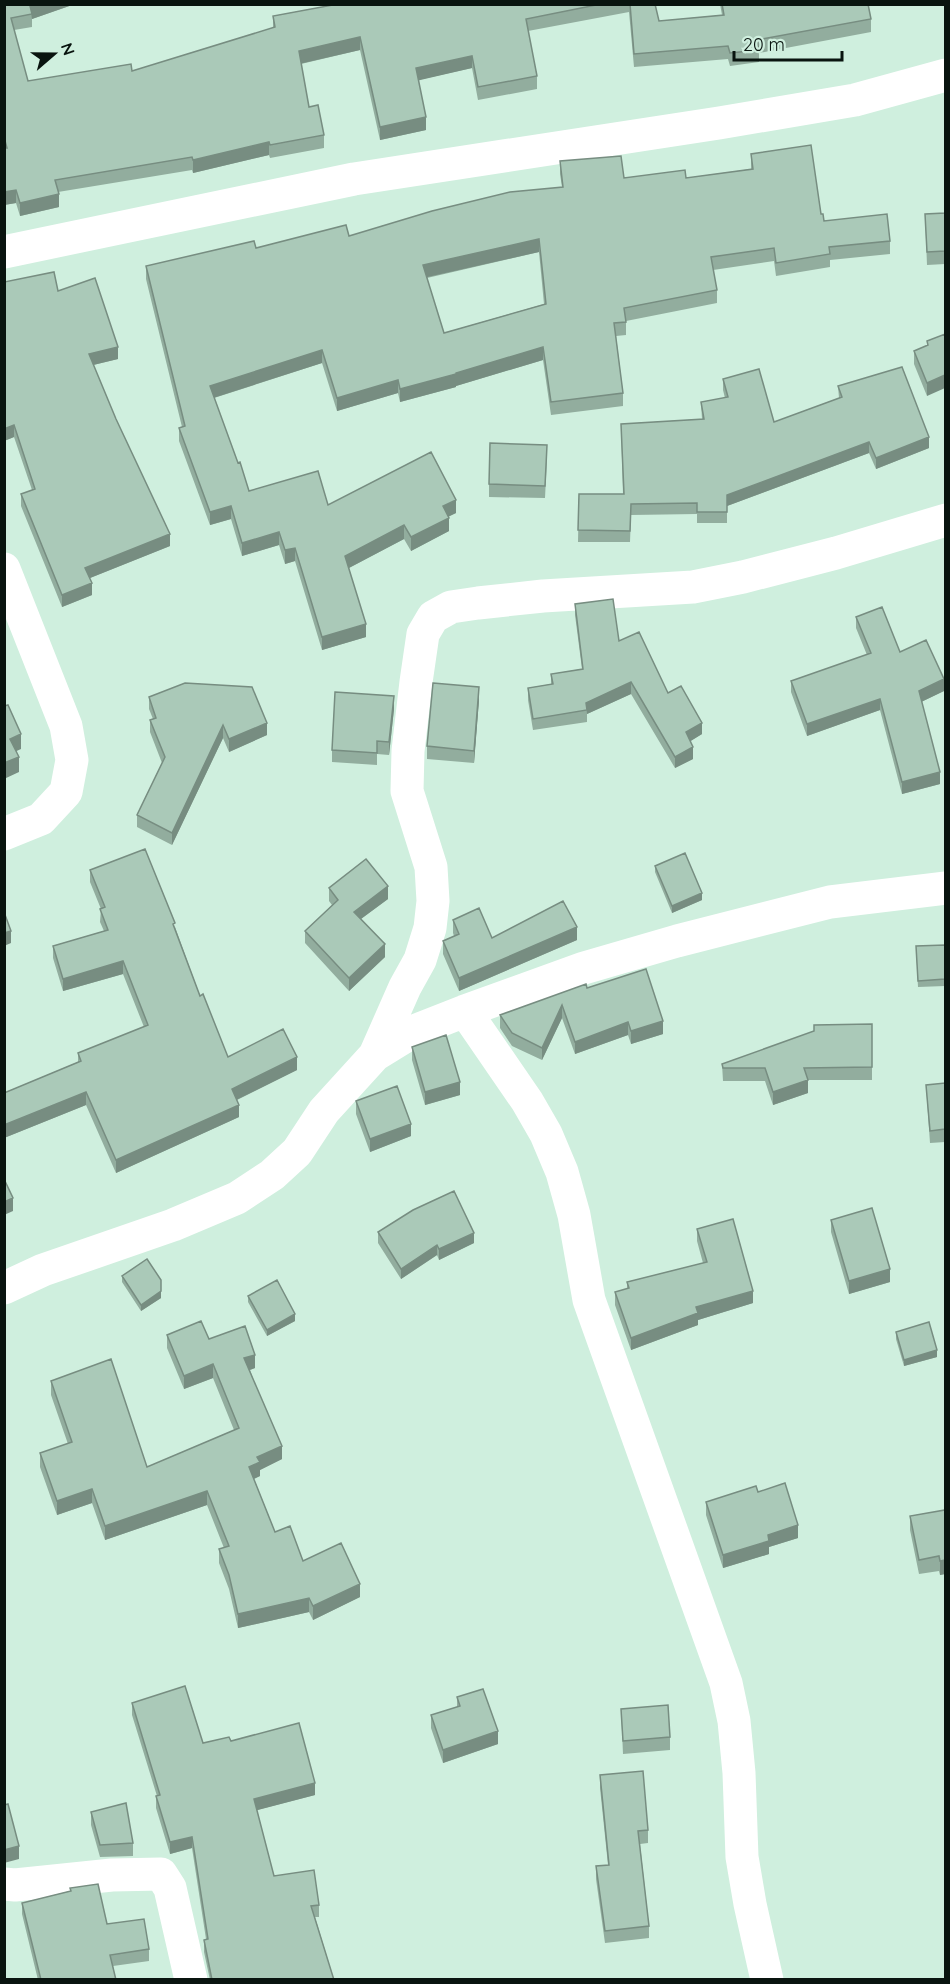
<svg xmlns="http://www.w3.org/2000/svg" width="950" height="1984" font-family="Quicksand,sans-serif">
<style>
.lines{fill:none;stroke-linecap:round;stroke-linejoin:round}
.street{stroke:#fff;stroke-width:33}
.wall{fill:#92ad9e;fill-rule:evenodd}
.shaded-wall{fill:#778d81}
.building{fill:#aac9b8;stroke:#778d81;stroke-width:1.5;fill-rule:evenodd}
</style>
<rect width="100%" height="100%" fill="#cfefde"/>
<g class="lines">
<path class="street" d="M4 252 354 179 719 123 855 100 946 75
M4 569 66 726 72 760 66 792 41 819 4 834
M465 1011 527 1101 546 1134 562 1172 574 1215 589 1300 726 1683 734 1721 739 1773 742 1857 750 1904 767 1980
M375 1055 405 987 420 960 430 928 433 901 431 867 407 791 408 751 416 682 423 634 433 617 451 607 478 603 543 596 693 587 743 577 836 553 946 520
M4 1288 43 1270 173 1225 237 1198 272 1175 297 1152 324 1111 375 1055 414 1031 465 1011 584 968 677 941 830 902 946 888
M4 1884 15 1885 112 1875 161 1874 170 1888 191 1980"/>
</g>
<path class="wall" d="M4 4H75L32 19V27L14 30 28 81 132 71 273 28V16L338 4H655L659 21 722 15 720 4H868L871 19V32L759 53V62L730 66 728 59 634 67 629 12 528 31 537 76V89L478 100 472 68 418 80 426 130 380 140 360 50 301 64 309 107 324 135V148L270 158 269 155 193 173 192 170 58 192 59 207 20 216 16 203 4 205Z
M751 154 821 214 824 221 890 241V254L830 260V267L776 276 774 261 713 270 717 290V303L626 321V335L616 336 623 393V406L551 415 543 360 456 386V387L400 402 398 393 337 411 322 363 214 398 238 463 249 491 328 505 456 513 448 517 449 531 411 551 404 539 349 568 366 637 322 650 295 561 285 564 279 545 242 556 231 519 210 525 179 441V428L182 427 146 279V266L256 248 349 236 562 187 560 174V161L624 178H686L751 169ZM539 252 544 304 444 333 427 278Z
M945 205V264L927 265 925 214 945 213Z
M4 282 58 291 118 359 93 365 170 546 90 578 92 595 62 607 21 506V494L32 490 14 437 4 441Z
M945 334 927 396 914 364V351L927 346V341Z
M723 379 774 422 839 398 838 386 929 448 876 469 869 453 727 506V523H697V514L631 515 630 542H578L579 494H623L621 424 702 419 701 402 725 398 723 390Z
M547 458 545 498 489 497V484Z
M575 604 619 641 668 693 702 734 690 741 693 759 675 768 631 694 587 714V722L533 730 528 700V688L551 684V674L582 669 575 615Z
M856 617 900 652 944 691 921 702 940 784 902 794 880 710 807 736 791 692V681L867 655 856 628Z
M149 697 267 735 229 752 223 738 172 845 137 827V815L162 763 150 732V720L153 719 149 709Z
M479 700 474 763 427 759V746Z
M394 709 389 755 377 754V765L332 762V750Z
M655 866 702 900 672 913 655 872Z
M90 870 175 927 200 996 228 1057 297 1070 237 1100 239 1117 116 1173 86 1105 4 1138V1093L78 1062V1053L144 1027 123 974 63 991 53 958V946L104 931 100 922 101 909 90 882Z
M329 888 388 899 361 919 385 957 349 991 305 943V931L332 905 329 901Z
M453 920 492 938 577 940 459 991 443 954V941L454 936 453 933Z
M945 945V986L918 987 916 946Z
M587 988 663 1034 631 1044 628 1035 575 1054 562 1018 542 1060 512 1046 500 1028V1015Z
M872 1024V1080H808V1093L773 1105 765 1081H723L722 1064Z
M412 1047 460 1095 425 1105 412 1060Z
M945 1083V1142L930 1143 926 1085Z
M356 1101 411 1136 370 1152 356 1114Z
M831 1220 890 1282 849 1294 831 1232Z
M697 1229 753 1303 698 1320V1325L631 1350 615 1305V1292L627 1289V1282L703 1263 697 1241Z
M378 1232 474 1243 439 1260 437 1255 401 1279 378 1243Z
M122 1276 161 1298 141 1311 122 1282Z
M248 1296 295 1321 267 1336 248 1302Z
M896 1332 937 1357 904 1366 896 1339Z
M167 1335 209 1339 255 1368 250 1370 282 1459 260 1470V1476L254 1479 275 1532 303 1561 360 1597 313 1620 309 1612 238 1628 229 1589 219 1563V1549L224 1548 207 1505 105 1540 92 1503 57 1515 40 1467V1453L68 1444 51 1395V1381L147 1467 234 1430 213 1378 184 1389 167 1348Z
M758 1492 798 1538 769 1547V1554L723 1568 706 1515V1502Z
M945 1510V1574L940 1575 939 1571 919 1574 910 1530V1516Z
M457 1697 498 1744 443 1763 431 1728V1715L457 1707Z
M132 1703 203 1743 231 1741 315 1795 257 1810 274 1876 319 1905V1917H315L334 1980H210L204 1952V1940L206 1939 192 1848 170 1854 156 1808V1796H157L132 1715Z
M621 1709 670 1737V1750L623 1754Z
M600 1775 648 1830V1843L640 1844 649 1926V1938L605 1943 596 1879V1866L608 1865 600 1788Z
M91 1812 133 1843V1856L100 1857 91 1825Z
M70 1888 107 1924 149 1949V1961L113 1966 116 1980H38L22 1914V1903L70 1891Z"/>
<path class="shaded-wall" d="M35 4H75L32 19 30 6Z
M360 37V50L299 64V51Z
M472 56V68L416 81V68Z
M426 117V130L380 140V127Z
M269 142V155L193 173V160Z
M16 190V203L4 205V192Z
M59 194V207L20 216V203Z
M539 239V252L423 278V265Z
M118 347V359L89 366V354Z
M543 347V360L456 386V387L400 402V389Z
M322 350V363L210 399V386Z
M945 375V388L927 396V383Z
M398 380V393L337 411V398Z
M14 425V437L4 441V429Z
M929 437V448L876 469V458Z
M869 442V453L727 506V495Z
M456 500V513L443 519V506Z
M231 506V519L210 525V512Z
M449 518V531L411 551V537Z
M404 525V539L345 570V556Z
M279 532V545L242 556V543Z
M170 534V546L85 580V568Z
M295 548V561L285 564V550Z
M92 583V595L62 607V595Z
M366 624V637L322 650V637Z
M944 679V691L919 703V691Z
M631 682V694L587 714 586 703Z
M479 687V700L474 763V751Z
M394 696V709L389 755V742Z
M880 699V710L807 736V724Z
M267 723V735L229 752V739Z
M702 723V734L686 744V732Z
M223 725V738L172 845V833Z
M21 734V749L10 754V739Z
M693 747V759L675 768V757Z
M19 757V772L4 779V763Z
M940 772V784L902 794V782Z
M388 886V899L354 924V912Z
M702 893V900L672 913V906Z
M577 927V940L459 991V978Z
M11 931V943L4 946V933Z
M385 944V957L349 991V978Z
M123 961V974L63 991V979Z
M562 1005V1018L542 1060V1048Z
M663 1021V1034L631 1044V1031Z
M628 1022V1035L575 1054V1042Z
M297 1057V1070L232 1102V1089Z
M808 1080V1093L773 1105V1092Z
M460 1082V1095L425 1105V1092Z
M86 1092V1105L4 1138V1125Z
M239 1105V1117L116 1173V1160Z
M411 1124V1136L370 1152V1139Z
M13 1198V1211L4 1215V1202Z
M474 1233V1243L439 1260V1249Z
M437 1245V1255L401 1279V1269Z
M890 1269V1282L849 1294V1281Z
M161 1291V1298L141 1311V1305Z
M753 1291V1303L698 1320V1325L631 1350V1338L696 1307Z
M295 1314V1321L267 1336V1330Z
M937 1350V1357L904 1366V1360Z
M255 1355V1368L244 1372V1358Z
M213 1364V1378L184 1389V1376Z
M282 1446V1459L260 1470V1476L249 1481V1467L257 1457Z
M92 1489V1503L57 1515V1501Z
M207 1491V1505L105 1540V1526Z
M798 1525V1538L769 1547V1554L723 1568V1555L768 1535Z
M945 1560V1574L940 1575V1561Z
M360 1584V1597L313 1620V1606Z
M309 1598V1612L238 1628V1614Z
M498 1731V1744L443 1763V1750Z
M315 1783V1795L254 1811V1799Z
M192 1837V1848L170 1854V1842Z
M19 1846V1859L4 1863V1850Z"/>
<path class="building" d="M4 4H35L30 6 32 14 11 18 28 81 131 64 132 71 275 27 273 16 338 4H601L526 19 537 76 478 87 472 56 416 68 426 117 380 127 360 37 299 51 309 107 318 105 324 135 270 145 269 142 193 160 192 157 55 180 59 194 20 203 16 190 4 192V148H7L4 137Z
M630 4H655L659 21 724 15 722 4H868L871 19 757 40 759 50 730 53 728 46 634 54Z
M811 145 821 214H823L824 221 887 214 890 241 829 247 830 254 776 263 774 248 711 257 717 290 624 308 626 322 614 323 623 393 551 402 543 347 456 373V374L400 389 398 380 337 398 322 350 210 386 238 463 240 462 249 491 318 471 328 505 431 452 456 500 443 506 449 518 411 537 404 525 345 556 366 624 322 637 295 548 285 550 279 532 242 543 231 506 210 512 179 428 185 426 146 266 254 241 256 248 346 225 349 236 432 211 510 192 563 187 560 161 621 156 624 178 685 170 686 178 753 169 751 154ZM539 239 546 304 444 333 423 265Z
M945 205V251L927 252 925 214 945 213Z
M54 272 58 291 95 278 118 347 89 354 116 419 170 534 85 568 92 583 62 595 21 494 35 489 14 425 4 429V282Z
M945 334V375L927 383 914 351 928 345 927 341Z
M902 367 929 437 876 458 869 442 727 495V512H697V503L631 504 630 531 578 530 579 494H624L621 424 704 419 701 402 728 397 723 379 759 369 774 422 842 397 838 386Z
M490 443 547 445 545 486 489 484Z
M613 599 619 641 639 632 668 693 681 686 702 723 686 732 693 747 675 757 631 682 586 703 587 710 533 719 528 688 553 684 551 674 583 669 575 604Z
M882 607 900 652 926 640 944 679 919 691 940 772 902 782 880 699 807 724 791 681 871 653 856 617Z
M185 683 252 687 267 723 229 739 223 725 172 833 137 815 165 757 150 720 156 718 149 697Z
M433 683 479 687 474 751 427 746Z
M335 692 394 696 389 742 377 741V753L332 750Z
M8 705 21 734 10 739 19 757 4 763V706Z
M145 849 175 923 173 924 200 996 203 994 228 1057 283 1029 297 1057 232 1089 239 1105 116 1160 86 1092 4 1125V1093L81 1061 78 1053 148 1025 123 961 63 979 53 946 108 930 100 909 105 907 90 870Z
M685 853 702 893 672 906 655 866Z
M366 859 388 886 354 912 385 944 349 978 305 931 338 900 329 888Z
M563 901 577 927 459 978 443 941 459 934 453 920 479 908 492 938Z
M4 912 11 931 4 933Z
M945 945V979L918 981 916 946Z
M646 969 663 1021 631 1031 628 1022 575 1042 562 1005 542 1048 512 1033 500 1015 586 984 587 988Z
M872 1024V1067L804 1068 808 1080 773 1092 765 1068H723L722 1064 814 1031V1025Z
M446 1035 460 1082 425 1092 412 1047Z
M945 1083V1129L930 1131 926 1085Z
M397 1086 411 1124 370 1139 356 1101Z
M4 1179 13 1198 4 1202Z
M454 1191 474 1233 439 1249 437 1245 401 1269 378 1232 413 1210Z
M872 1208 890 1269 849 1281 831 1220Z
M733 1219 753 1291 696 1307 698 1313 631 1338 615 1292 629 1288 627 1282 707 1262 697 1229Z
M147 1259 161 1280V1291L141 1305 122 1276Z
M277 1280 295 1314 267 1330 248 1296Z
M201 1321 209 1339 245 1326 255 1355 244 1358 282 1446 257 1457 260 1462 249 1467 275 1532 290 1526 303 1561 341 1543 360 1584 313 1606 309 1598 238 1614 229 1575 219 1549 229 1546 207 1491 105 1526 92 1489 57 1501 40 1453 72 1442 51 1381 111 1359 147 1467 239 1428 213 1364 184 1376 167 1335Z
M929 1322 937 1350 904 1360 896 1332Z
M785 1483 798 1525 768 1535 769 1541 723 1555 706 1502 756 1486 758 1492Z
M945 1510V1560L940 1561 939 1556 919 1560 910 1516Z
M185 1686 203 1743 229 1737 231 1741 299 1723 315 1783 254 1799 274 1876 314 1870 319 1905 311 1906 334 1980H212L204 1940 208 1939 192 1837 170 1842 156 1796 160 1795 132 1703Z
M483 1689 498 1731 443 1750 431 1715 460 1706 457 1697Z
M668 1705 670 1737 623 1741 621 1709Z
M643 1771 648 1830 638 1831 649 1926 605 1931 596 1866 609 1865 600 1775Z
M126 1803 133 1843 100 1845 91 1812Z
M8 1804 19 1846 4 1850V1805Z
M98 1884 107 1924 144 1919 149 1949 110 1955 116 1980H41L22 1903 71 1891 70 1888Z"/>
<rect width="950" height="1984" fill="none" stroke="#09140f" stroke-width="12"/>
<g transform="translate(54 54) rotate(70)" stroke="#cfefde" stroke-width="4.5" paint-order="stroke">
<path d="M0-4.5L10 22L0 15L-10 22Z" fill="#09140f"/>
<text y="-9" font-size="16" font-weight="bold" text-anchor="middle" fill="#09140f">N</text>
</g>
<path d="M734 51v9h108v-9" fill="none" stroke="#09140f" stroke-width="3"/>
<text x="743" y="51" font-size="18" fill="#09140f" stroke="#cfefde" stroke-width="4.5" paint-order="stroke">20 m</text>
</svg>
